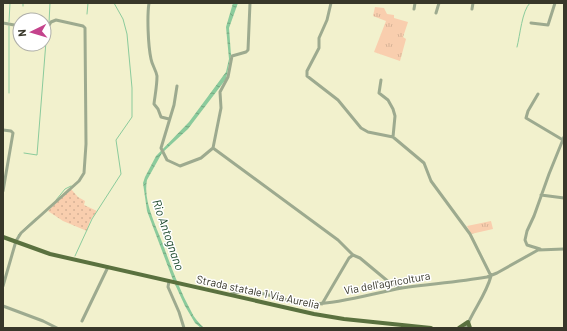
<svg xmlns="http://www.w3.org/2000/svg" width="567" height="331" font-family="Barlow,sans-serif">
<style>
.grass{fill:url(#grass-tufts)}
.park{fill:url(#park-dots)}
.water{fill:url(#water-waves)}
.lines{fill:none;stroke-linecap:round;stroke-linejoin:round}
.stream{stroke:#8bcb9c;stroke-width:1}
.minor{stroke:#9daa8f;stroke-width:3}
.major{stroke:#5a713f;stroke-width:4}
.labels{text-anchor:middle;stroke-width:3;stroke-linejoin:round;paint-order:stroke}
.street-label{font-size:11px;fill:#38372a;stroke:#fff}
.water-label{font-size:12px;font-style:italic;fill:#184628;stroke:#fff}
</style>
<defs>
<pattern id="grass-tufts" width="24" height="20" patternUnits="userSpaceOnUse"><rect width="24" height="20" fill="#f9ceae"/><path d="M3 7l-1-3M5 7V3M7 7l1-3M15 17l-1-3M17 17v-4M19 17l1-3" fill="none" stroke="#d6b296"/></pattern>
<pattern id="park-dots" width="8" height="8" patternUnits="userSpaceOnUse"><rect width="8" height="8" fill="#f9ceae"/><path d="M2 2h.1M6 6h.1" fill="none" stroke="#d6b296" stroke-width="1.8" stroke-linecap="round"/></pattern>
<pattern id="water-waves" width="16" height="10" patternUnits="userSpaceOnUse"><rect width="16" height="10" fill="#8bcb9c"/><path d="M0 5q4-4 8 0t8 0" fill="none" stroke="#73a67f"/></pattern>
</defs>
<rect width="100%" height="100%" fill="#f2f1cd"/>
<path class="grass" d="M375 7 384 8 387 14 394 15V18L408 22 403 37 406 39 400 61 374 52 386 21 373 16Z
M491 221 493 229 471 234 467 226Z"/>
<path class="park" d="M71 189 78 197 85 201 84 205 97 211 90 221 87 231 63 221 48 211Z"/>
<path class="water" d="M233 3H238L229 28 231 55 226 79 188 129 162 153 147 180C143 201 155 223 162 242 171 266 179 289 191 311 194 318 199 323 204 328H201L195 323 185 306 173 280 147 211 143 183 145 177 156 156 189 122 226 72 229 59 226 27Z"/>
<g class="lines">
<path class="stream" d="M23 6V3
M87 14 88 3
M9 22 10 3
M49 23 50 3
M9 26V93
M517 47C520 36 522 10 530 3
M24 153 37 155 47 29
M56 200 65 189 71 186
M18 235 36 218
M75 256 92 219 121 174 116 140 132 117V88L127 34 123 19 114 3"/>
<path class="minor" d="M149 3C147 16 148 45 151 59 152 65 156 70 157 76 157 86 155 95 154 104L158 109 161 117 169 119
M331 3 327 20 319 38V48L307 71V76L338 100 361 128 368 132 393 137 424 163 431 181 470 234 491 276C486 295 473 310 466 328
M414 9 415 3
M472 9 473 3
M436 13 439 3
M3 23 20 26
M531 23 548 25 555 3
M381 80 379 93 388 100 393 109 395 116 393 137
M177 86 174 105 161 148 167 160 180 166 201 158 213 148 221 108 220 92 228 77 232 56 246 52 248 50 250 3
M538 94 528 111 526 118 563 140
M3 130 11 131 13 133 3 191
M213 148 338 240 353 255 360 258 390 283 402 288
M541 195 564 198
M540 249 527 245 525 240 527 231 534 216 549 174 564 137
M169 281 168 287 179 312 184 328
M3 286 16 241 21 233 79 181 84 173 86 144 85 28 83 26 56 20 51 22 48 27 44 28
M231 294C260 285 286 305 315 304 343 303 374 293 402 288 430 284 458 282 487 277L497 273 538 250 564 249
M322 304 349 258 353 255
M3 306 43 321 57 328
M82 321 108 267"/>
<path class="major" d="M3 237 50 254 314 314 344 319 431 328
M459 328 468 322 470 328"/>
</g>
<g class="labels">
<g class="street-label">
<text transform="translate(387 283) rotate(-10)" y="4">Via dell'agricoltura</text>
<text transform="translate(258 292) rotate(12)" y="4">Strada statale 1 Via Aurelia</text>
</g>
<g class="water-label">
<text transform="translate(168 235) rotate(71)" y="4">Rio Antognano</text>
</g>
</g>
<rect width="567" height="331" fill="none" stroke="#38372a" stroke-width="8"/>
<g transform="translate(32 32) rotate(265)"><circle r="19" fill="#ffffff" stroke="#afafaa"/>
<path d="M0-3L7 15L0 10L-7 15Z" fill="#c4438c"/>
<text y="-6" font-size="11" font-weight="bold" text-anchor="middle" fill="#38372a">N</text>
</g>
</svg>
